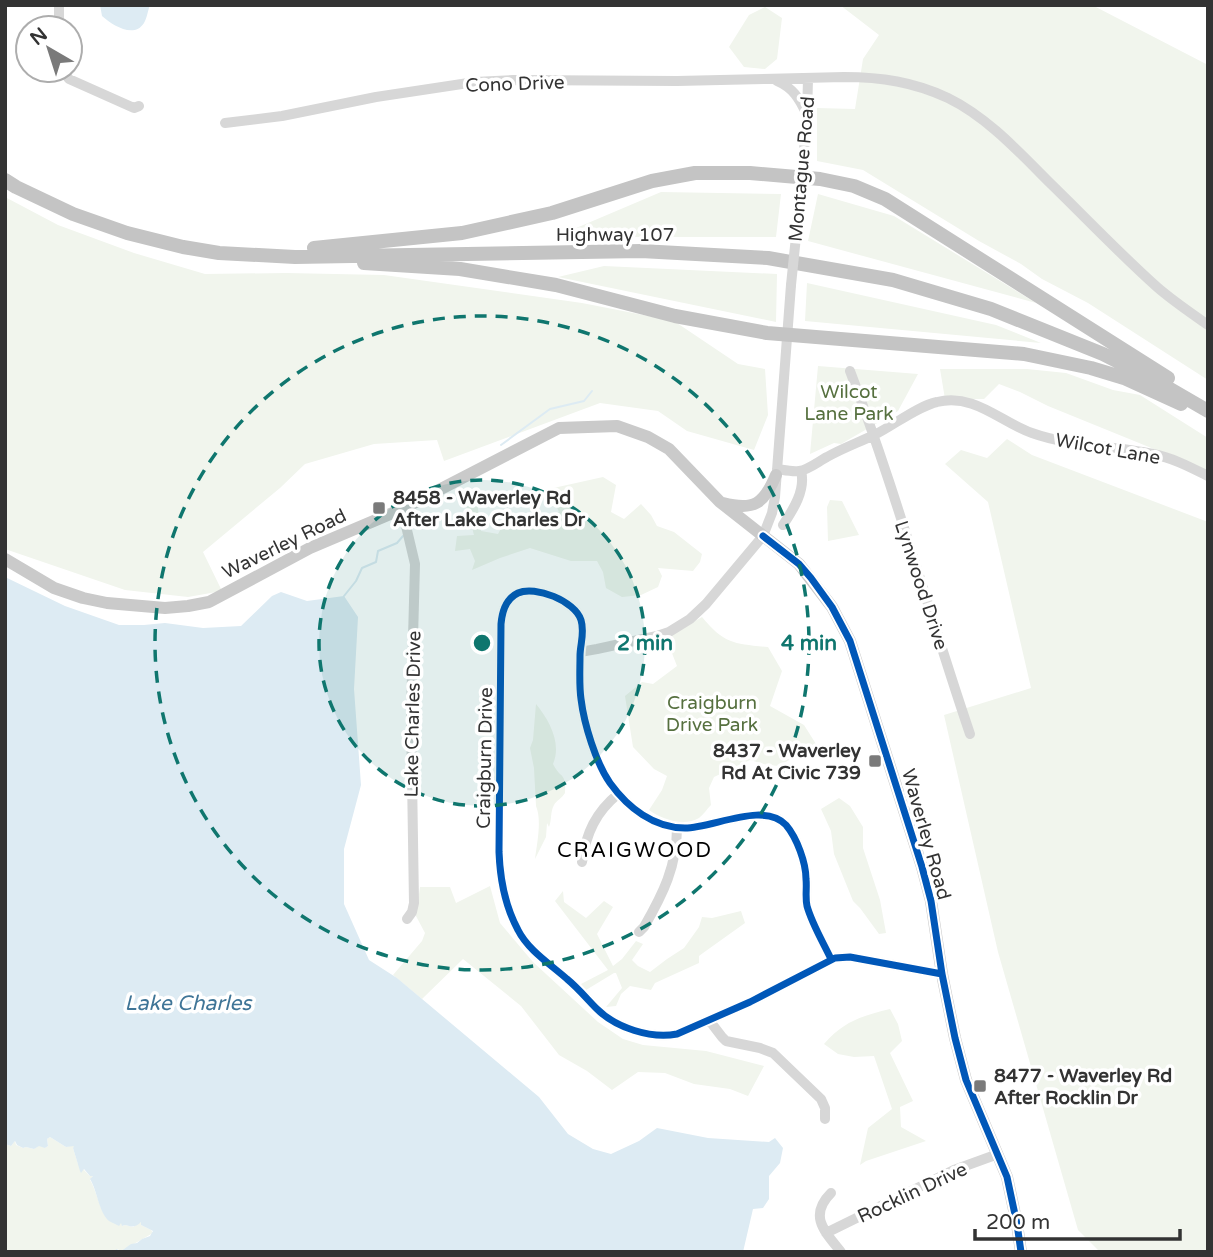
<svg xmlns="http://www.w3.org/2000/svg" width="1213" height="1257" font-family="'Varela Round',sans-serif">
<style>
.green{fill:#f1f5ed}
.water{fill:#ddebf3}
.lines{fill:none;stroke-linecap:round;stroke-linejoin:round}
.stream{stroke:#ddebf3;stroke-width:2}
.minor{stroke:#d7d7d7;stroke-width:10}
.major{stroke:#cacaca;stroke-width:12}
.highway{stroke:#c4c4c4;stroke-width:14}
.minor-bridge{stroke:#d7d7d7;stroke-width:10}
.cycleway-casing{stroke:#fff;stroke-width:11}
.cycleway{stroke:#0057b8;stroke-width:7}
.ring{fill:none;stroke:#0f766e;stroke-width:3.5;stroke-dasharray:12 9}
.poi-dot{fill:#7a7a7a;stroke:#fff;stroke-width:2.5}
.labels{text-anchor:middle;stroke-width:7;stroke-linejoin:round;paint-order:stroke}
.street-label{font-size:19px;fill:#333;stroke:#fff}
.park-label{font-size:19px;fill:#56703f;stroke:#fff}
.poi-label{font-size:19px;font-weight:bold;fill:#333;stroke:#fff;text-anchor:start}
.neighbourhood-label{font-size:21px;letter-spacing:2px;fill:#000;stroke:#fff}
.water-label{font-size:21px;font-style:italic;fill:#3f7597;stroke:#fff}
.centre{fill:#0f766e;stroke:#fff;stroke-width:3.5}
.ring-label{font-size:21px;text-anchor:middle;font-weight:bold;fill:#0f766e;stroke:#fff;stroke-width:7;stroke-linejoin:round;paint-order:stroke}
</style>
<rect width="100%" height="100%" fill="#fff"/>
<path class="green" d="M840 5H1092L1208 65V380L1088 303 1042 279 1021 264 979 241 863 170 817 161V108L855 109 863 59 879 35Z
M765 7 782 18 777 59 765 69 744 67 729 47 749 15Z
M661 192 781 194 776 237H555Z
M818 194 894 216 1036 303 808 241Z
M5 197 58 225 134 253 205 274 286 273 384 275 582 303 674 321 738 364 765 369 768 415 754 450 687 431 658 411 600 403 444 461 437 440 374 444 305 464 280 488 203 552 222 591 188 597 125 590 5 549Z
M604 266 777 274 776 322 558 277Z
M807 283 996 325 1041 343 805 321Z
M818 366 918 374 898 411 841 444 834 443 810 454Z
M940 369H1027L1066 373 1113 390 1140 395 1208 438V471L1048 406 1020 392 999 384 984 399H945Z
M1007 439 1032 455 1208 522V1252H1100L1078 1230 998 952 944 715 1031 688 988 502 945 464 961 450 987 458Z
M603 477 616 485 611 512 624 519 641 504 651 515 657 526 674 532 702 554 700 562 693 571 658 568 662 576 658 587 641 595 622 597 606 588 603 572 597 561H571L530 548 500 558 472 570 475 561 470 549 455 551 457 536 474 535 465 501 471 495 478 493V509L481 531 498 534 504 523 515 516 527 529 559 512 549 489Z
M830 500 842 501 859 535 828 541 827 507Z
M702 617C724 644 735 644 768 647L782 671 770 706 804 725 816 744 779 766 767 765 750 760 714 777 709 788 711 805C707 809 703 815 699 818 684 827 661 819 649 810L662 790 667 776 654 769 633 747 625 696 642 682 653 684 677 666 666 638Z
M536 704C549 720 562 743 553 764 561 780 566 771 565 793 562 798 556 801 554 805 550 812 552 820 549 827L547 823 546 837 535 859C537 843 542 820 536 806L534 768 530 748 533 740Z
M839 798 850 806 863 827V848L880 900 886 933 879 934 860 908 853 901 834 854 831 831 821 809Z
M490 886 500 923 533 962 598 1022 623 1039 643 1045 706 1051 764 1066 748 1096 730 1089 694 1084 665 1073 638 1072 612 1090 587 1071 559 1055 521 1006 463 959 422 999 393 975 422 941 425 933 416 916 420 887H450L456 903Z
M563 891 564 902 586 918 604 901 613 907 597 934 613 966 622 959 636 941 643 944 632 960 638 966 650 972 667 959 684 948 699 927 702 917 712 918 741 911 745 923 703 953 699 956V963L655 983 651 990 630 986 621 994 616 1006 606 1007 622 988 616 973H614L586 990 581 984 608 970 555 901Z
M890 1009 898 1024 902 1041 890 1053 913 1101 900 1107 901 1127 926 1141 866 1161 860 1165 868 1128 892 1109 874 1056 854 1057 838 1054 824 1044C844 1021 862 1016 890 1009Z
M50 1137 66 1147 73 1145 75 1146 73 1148 78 1164 90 1176H93L90 1180C99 1194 100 1225 122 1223V1226L125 1225 133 1227 141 1222V1225L151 1230 153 1233 120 1252 118 1249 112 1252H5V1144L11 1146 15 1141 16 1145 23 1148 26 1147 34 1149 38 1146H43L45 1148 48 1146 47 1139Z"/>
<path class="water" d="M100 5H150C148 10 147 18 144 23 134 39 112 25 102 16Z
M5 577 65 606 119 625H144L165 623 203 628 241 626 272 596 281 592 307 601 344 596 358 617 354 689 361 785 344 849V904L369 960 397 978 539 1097 568 1134 593 1149 611 1154 639 1141 657 1128 708 1138 769 1142 775 1138 783 1148 780 1163 769 1176V1199L763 1208 753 1209 743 1252H112L117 1249 120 1252 131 1244 137 1243 142 1239 150 1236 153 1231 141 1225V1222C135 1228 132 1227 125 1225L122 1226 121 1223 119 1226C116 1224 112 1223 109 1221 99 1213 97 1190 90 1179L93 1176H90L84 1169 81 1173 80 1171 73 1148 74 1146 66 1147 50 1137 47 1139 48 1146 45 1148 39 1146 34 1149 26 1147 23 1148 17 1145 15 1141 11 1146 5 1144Z"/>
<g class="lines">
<path class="stream" d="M501 445 550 409 584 401 592 391
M344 596 356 581 362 568 376 562 378 551 397 543 403 536"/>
<path class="minor" d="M59 5V28
M62 70 69 79 134 108 139 106
M777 81C793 88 799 98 806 113
M225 123 282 116 376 97 475 82 514 80 677 81 844 77C881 77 914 82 948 98 987 117 1019 152 1050 183 1085 217 1120 254 1157 287 1173 301 1191 313 1208 325
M797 227 807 116 808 79
M850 371C896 491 929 614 970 734
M777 469C784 470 792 472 799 471 808 470 819 461 827 457 843 448 860 442 876 434 894 425 918 406 937 402 975 393 1000 422 1032 433 1071 447 1113 445 1153 454 1173 458 1190 467 1208 476
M402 509 415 564 411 713 414 903 412 912 407 919
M783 525C793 510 806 490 801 471
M580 652 597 649 657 636 669 632 690 619 706 604 763 536 772 513 775 497 791 285
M582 862C586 833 596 812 618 794
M639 932 644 927C663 894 677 866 677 827
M831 959C823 942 812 924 807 906 805 897 807 888 806 879 806 863 797 838 786 825 764 801 713 828 685 828 654 828 628 808 610 783 596 763 584 724 581 699 579 685 580 670 580 656 580 644 585 633 581 620 575 601 535 585 518 593 505 599 502 612 501 624L499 852C500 878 505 906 518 930 528 950 550 964 567 979 578 988 587 999 597 1009 616 1028 651 1039 677 1034L750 1002 835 958 850 957 942 974
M709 1020 722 1037 726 1041 760 1048 773 1053 821 1099 825 1108V1119
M831 1193C808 1216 825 1232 841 1252
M826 1233 954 1170 998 1154"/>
<path class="major" d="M723 503C754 511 764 504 776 475
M5 559 54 588 83 598 107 603 165 608 188 606 209 602 310 548 402 509 559 428 617 426 648 437 669 449 720 502 799 564 832 607 850 641 922 867 931 901 942 974 955 1038 966 1080 1007 1177 1017 1224 1021 1252"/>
<path class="highway" d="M5 180 16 187 73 214 127 233 183 247 219 253 295 257 641 251 768 258 893 280 991 309 1103 354 1158 382 1208 411
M314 248 462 233 552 213 652 181 695 173H750L820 179 854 186 885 199 1168 378
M364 263 460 269 556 285 675 316 767 333 1024 354 1091 368 1124 378 1181 404"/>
<path class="minor-bridge" d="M791 285 797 227"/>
<defs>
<path id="cycleway" d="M763 536 799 564 811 578 832 607 850 641 922 867 931 901 942 974 955 1038 966 1080 1007 1177 1017 1224 1021 1252
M831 959C823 942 812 924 807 906 805 897 807 888 806 879 806 863 797 838 786 825 764 801 713 828 685 828 654 828 628 808 610 783 596 763 584 724 581 699 579 685 580 670 580 656 580 644 585 633 581 620 575 601 535 585 518 593 505 599 502 612 501 624L499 852C500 878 505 906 518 930 528 950 550 964 567 979 578 988 587 999 597 1009 616 1028 651 1039 677 1034L750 1002 835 958 850 957 942 974"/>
</defs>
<use href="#cycleway" class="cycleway-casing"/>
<use href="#cycleway" class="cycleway"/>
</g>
<circle cx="482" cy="643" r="163" fill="#0f766e" fill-opacity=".12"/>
<g class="ring">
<circle cx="482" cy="643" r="163"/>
<circle cx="482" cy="643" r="327"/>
</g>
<g class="poi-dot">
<rect x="372" y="501" width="14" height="14" rx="3.5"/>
<rect x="868" y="754" width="14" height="14" rx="3.5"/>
<rect x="973" y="1079" width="14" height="14" rx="3.5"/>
</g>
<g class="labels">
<g class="street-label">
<text transform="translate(515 83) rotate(-2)" y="7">Cono Drive</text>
<text transform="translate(801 169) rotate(-85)" y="7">Montague Road</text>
<text x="615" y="241">Highway 107</text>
<text transform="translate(1108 448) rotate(10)" y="7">Wilcot Lane</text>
<text transform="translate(284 543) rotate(-26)" y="7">Waverley Road</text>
<text transform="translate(922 585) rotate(72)" y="7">Lynwood Drive</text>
<text transform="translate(412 714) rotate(-89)" y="7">Lake Charles Drive</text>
<text transform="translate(484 758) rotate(-89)" y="7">Craigburn Drive</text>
<text transform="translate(927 834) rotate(74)" y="7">Waverley Road</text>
<text transform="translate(912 1192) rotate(-25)" y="7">Rocklin Drive</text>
</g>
<g class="park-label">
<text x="849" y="398">Wilcot<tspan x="849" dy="22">Lane Park</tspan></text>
<text x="712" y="709">Craigburn<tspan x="712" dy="22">Drive Park</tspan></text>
</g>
<g class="poi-label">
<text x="393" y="504">8458 - Waverley Rd<tspan x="393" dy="22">After Lake Charles Dr</tspan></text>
<text x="861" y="757" text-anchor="end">8437 - Waverley<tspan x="861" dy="22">Rd At Civic 739</tspan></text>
<text x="994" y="1082">8477 - Waverley Rd<tspan x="994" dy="22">After Rocklin Dr</tspan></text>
</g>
<g class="neighbourhood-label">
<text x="635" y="857">CRAIGWOOD</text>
</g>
<g class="water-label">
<text x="188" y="1010">Lake Charles</text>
</g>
</g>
<circle cx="482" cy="643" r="10" class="centre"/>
<g class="ring-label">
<text x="645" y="650">2 min</text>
<text x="809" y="650">4 min</text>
</g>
<rect width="1213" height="1257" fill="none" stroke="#333333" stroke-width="14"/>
<g transform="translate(49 49) rotate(321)"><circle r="33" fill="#ffffff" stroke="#adadad" stroke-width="2"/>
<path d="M0-5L12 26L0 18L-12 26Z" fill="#7a7a7a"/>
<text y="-10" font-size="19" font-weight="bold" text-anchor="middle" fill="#333333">N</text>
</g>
<path d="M975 1229v10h205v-10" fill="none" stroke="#333333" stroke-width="3.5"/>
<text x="986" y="1229" font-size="21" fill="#333333" stroke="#ffffff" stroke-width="5" paint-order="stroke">200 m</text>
</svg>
